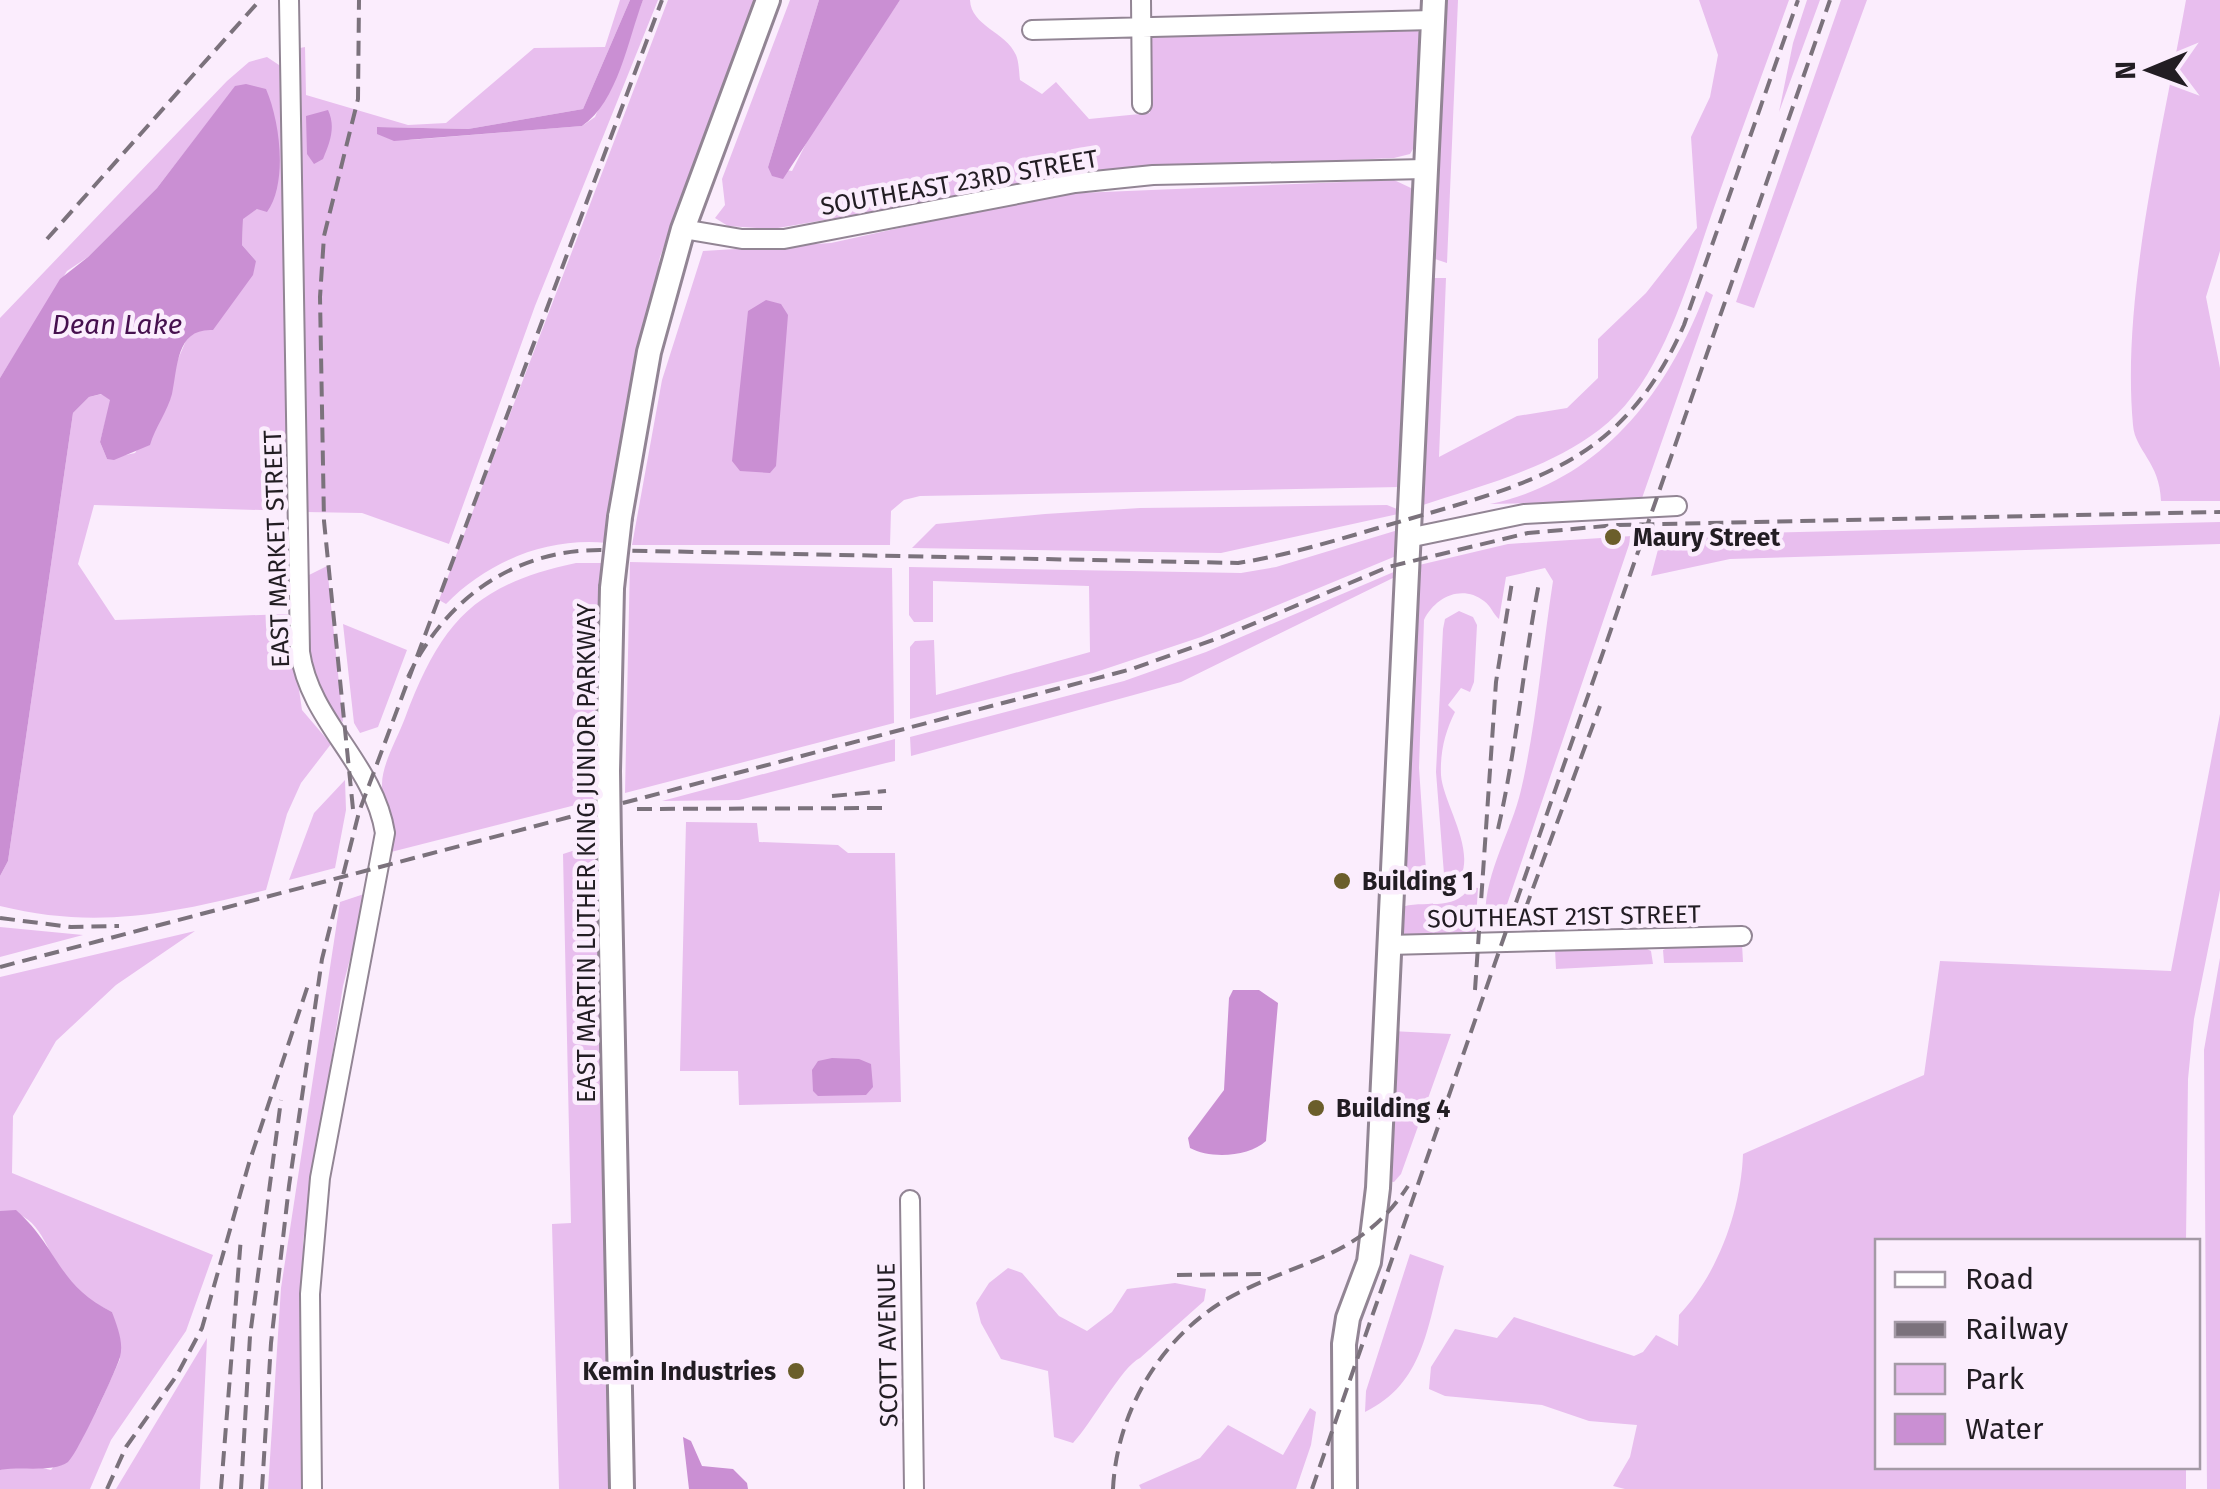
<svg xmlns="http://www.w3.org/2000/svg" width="2220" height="1489" font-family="'Fira Sans',sans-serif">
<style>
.green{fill:#e8beee}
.water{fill:#ca8fd3}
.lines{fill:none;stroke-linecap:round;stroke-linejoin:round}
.minor-casing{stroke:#928594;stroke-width:22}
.major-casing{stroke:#928594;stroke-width:28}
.minor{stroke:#fff;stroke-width:18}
.major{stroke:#fff;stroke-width:22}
.rail{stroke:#7b727c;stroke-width:4;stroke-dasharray:15 8;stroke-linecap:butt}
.major-bridge-casing{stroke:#928594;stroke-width:28;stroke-linecap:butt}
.major-bridge{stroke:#fff;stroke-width:22}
.poi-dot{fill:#6b5e2b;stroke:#fbedfd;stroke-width:4}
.labels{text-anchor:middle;stroke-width:9;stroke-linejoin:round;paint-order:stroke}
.street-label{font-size:25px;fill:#221d23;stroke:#fbedfd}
.poi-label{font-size:25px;font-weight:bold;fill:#221d23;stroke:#fbedfd;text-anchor:start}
.water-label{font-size:28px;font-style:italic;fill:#46104e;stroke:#fbedfd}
</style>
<rect width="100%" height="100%" fill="#fbedfd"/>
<path class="green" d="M620 0H630L583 109 468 129 378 127 410 140 582 126 595 117 643 0H658L535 306 449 544 362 513 306 512 295 49 305 47 306 95 408 125 446 123 534 48 605 47Z
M668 0H757L660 257 607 543C546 537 487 562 446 604L439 600Z
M790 0H819L768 167 792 171 819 118 900 0H970C971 26 1006 32 1016 55 1019 62 1019 72 1020 80L1042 94 1056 82 1089 119 1150 113C1149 91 1138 48 1155 32L1414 26 1421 35 1416 144 1410 154 1394 158 1112 171 772 229 728 226 715 218 725 205 722 179Z
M1442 0H1458L1447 263 1432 258Z
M1699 0H1789C1765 67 1740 134 1716 202 1690 274 1664 382 1599 430 1546 470 1480 486 1417 507L1427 287 1434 278H1446L1439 457 1517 416 1567 408 1598 378V339L1646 293 1697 228 1691 137 1710 97 1718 55Z
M1807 0H1820L1779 112 1793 43Z
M1841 0H1867L1754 308 1736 302Z
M2186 0H2220V251L2206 297 2220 368V501H2161C2160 462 2135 451 2133 425 2121 296 2163 129 2186 0Z
M267 57 282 67 291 511 94 505 78 564 115 620 288 614 302 710 331 744 301 783 287 814 266 890C172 913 97 930 0 906V876L8 861 73 413 89 397 102 394 111 400 100 442 107 459 135 453 171 397 172 373 188 336 199 329 256 261 242 245 243 218 257 209 235 87 157 188 88 257 67 271 0 378V318L227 81 249 62Z
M1394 180 1411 188 1412 200 1400 487 920 496 904 500 891 511 890 545H632L662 380 703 251 831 243 1055 194Z
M1706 291 1713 295 1641 501 1490 504C1600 481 1668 393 1706 291Z
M1387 505 1397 509 1398 514 1221 553 912 548 936 524 1045 514 1140 508Z
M2220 522V544L1730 559 1651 576 1660 542 1670 535Z
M1398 530 1396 556 1201 637 1093 673 910 719V647L915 641 934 640 936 695 1090 652 1089 586 933 581V622H914L909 615V567L1241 573 1276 567Z
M1632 536 1500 925H1486C1481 878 1511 834 1521 790 1537 721 1542 651 1553 581L1545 568 1506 577 1499 619C1493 614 1491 606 1484 601 1462 584 1435 597 1424 620L1419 768 1426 870 1422 883 1413 886 1399 868 1415 566 1508 544Z
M630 562 892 568 894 723 625 793Z
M576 563H604L598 662 599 799 391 852C390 831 381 802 382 784 382 764 398 737 405 718 441 623 473 585 576 563Z
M327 566 343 722C300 691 308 622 309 575Z
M1396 571 1395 577 1181 682 911 756 910 737 1124 681 1206 652Z
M1459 611 1473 617 1477 625 1474 682 1470 692 1461 688 1448 705 1455 712C1445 732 1440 752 1441 775 1443 806 1485 861 1451 889L1445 887 1436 772 1443 629 1445 619Z
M343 624 407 650 378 727 360 733 354 723Z
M2220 714V890L2194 1019 2188 1079 2186 1241 1878 1242V1466L2186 1467V1489H1625L1613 1486 1630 1457 1637 1425 1589 1421 1542 1405 1445 1396 1429 1389 1431 1367 1455 1329 1497 1338 1514 1317 1634 1356 1643 1352 1656 1335 1678 1346 1679 1315C1718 1274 1741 1210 1743 1154L1924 1075 1940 961 2171 971Z
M895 739V761L886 763 739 800 662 801Z
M345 780 346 810 335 868 289 880 314 813Z
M686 822 757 823 759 842 838 845 848 853H895L901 1102 739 1105 738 1071H680Z
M600 842 612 1489H559L552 1224 571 1223 563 854Z
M1470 887 1478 888 1475 935 1398 937 1399 908C1424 898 1453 914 1470 887Z
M367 893 343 986 303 1241V1489H268L281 1288 340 902Z
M0 927 83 935 0 957Z
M195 931 116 985 56 1041 13 1116 12 1173 213 1255 186 1331 111 1440 90 1489H0V1470L25 1464 51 1470 97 1410 120 1359 112 1312C92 1302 75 1293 62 1274 45 1246 38 1210 0 1211V977Z
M1742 944 1743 962 1664 963 1663 950 1669 947Z
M1643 947 1651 951 1653 964 1556 969 1555 949Z
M2220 958V1489H2207L2204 1050Z
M1391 1031 1451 1034 1401 1174 1394 1182 1385 1181Z
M1410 1254 1444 1266C1427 1325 1425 1383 1365 1412L1366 1391Z
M1008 1268 1022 1273 1059 1316 1087 1331 1112 1312 1127 1289 1175 1283 1206 1289 1204 1301 1140 1358C1122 1366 1092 1423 1073 1443L1054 1437 1048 1371 1001 1359 981 1323 976 1303 989 1283Z
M207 1338 200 1489H116Z
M1310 1408 1316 1412 1311 1445 1296 1489H1141L1139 1485 1200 1458 1228 1425 1283 1455Z"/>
<path class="water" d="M630 0H643C628 39 618 102 582 126L394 141 377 134V127L468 129 583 109Z
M819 0H900L783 179 772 176 768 167Z
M246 84 266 89C280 121 288 183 267 212L257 209 243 219 242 245 256 261 253 275 213 330C176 328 178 366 172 394 168 410 155 428 150 445L114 460 107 459 100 442 110 400 101 394 89 397 73 413 8 861 0 876V378L60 279 88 257 157 188 235 86Z
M328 110C336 127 330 142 323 159L314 164 307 154 306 116Z
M766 300 781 304 788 315 776 466 770 473 740 471 732 461 748 311Z
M1233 990H1259L1278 1003 1266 1141C1249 1157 1210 1159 1190 1148L1188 1138 1224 1090 1229 998Z
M832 1058 859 1059 871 1064 873 1087 866 1095 818 1096 813 1091 812 1070 818 1061Z
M16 1210C58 1247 57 1285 112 1312 117 1326 124 1342 120 1357 116 1371 77 1455 68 1462 53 1473 21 1466 0 1470V1211Z
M683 1437 691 1441 702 1466 733 1469 747 1483 748 1489H689Z"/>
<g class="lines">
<defs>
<path id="minor" d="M289 0 300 652C310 722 374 763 385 833L320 1178 310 1294 312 1489
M1141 0 1142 104
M1032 30 1433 20
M683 229 742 239H784L1075 183 1153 175 1425 169
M1408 538 1524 514 1677 506
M1388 945 1742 936
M910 1200 914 1489"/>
<path id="major" d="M620 517 649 352 683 229 768 0
M608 771 612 588
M609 844 622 1489
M1345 1489 1344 1344 1348 1318 1369 1262 1378 1188 1434 0"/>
</defs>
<use href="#minor" class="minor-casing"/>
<use href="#major" class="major-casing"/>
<use href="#minor" class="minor"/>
<use href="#major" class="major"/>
<path class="rail" d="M47 239 260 0
M408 677C444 600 513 550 600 550L1238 563C1296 554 1352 535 1409 519 1540 481 1625 459 1684 325L1798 0
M832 796 886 791
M353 809 324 521 320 297 324 236 358 99 359 0
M637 809 887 808
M1498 829C1517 747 1523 665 1539 583
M1525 910 1600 706
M0 918 71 927 119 926
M0 967 1132 669 1224 636 1388 567 1528 533 1617 525 2220 512
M1475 990 1496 682 1512 582
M1177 1275 1266 1274
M107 1489 126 1447 177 1375 202 1328 249 1163 309 982
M221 1489 241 1237
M241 1489 250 1336 281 1100
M262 1489 271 1343 289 1186 322 959 359 812 662 0
M1113 1489C1117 1406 1167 1327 1242 1291 1309 1258 1363 1255 1408 1186
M1312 1489 1830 0"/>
<defs>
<path id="major-bridge" d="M612 588 620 517
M608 771 609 844"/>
</defs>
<use href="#major-bridge" class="major-bridge-casing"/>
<use href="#major-bridge" class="major-bridge"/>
</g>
<g class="poi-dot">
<circle cx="1613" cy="537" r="10"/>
<circle cx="1342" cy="881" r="10"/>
<circle cx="1316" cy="1108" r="10"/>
<circle cx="796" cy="1371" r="10"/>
</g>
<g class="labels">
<g class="street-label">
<text transform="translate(959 182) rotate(-10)" y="9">SOUTHEAST 23RD STREET</text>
<text transform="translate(276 549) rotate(-92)" y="9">EAST MARKET STREET</text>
<text transform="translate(586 853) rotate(-90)" y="9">EAST MARTIN LUTHER KING JUNIOR PARKWAY</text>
<text transform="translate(1564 916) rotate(-1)" y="9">SOUTHEAST 21ST STREET</text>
<text transform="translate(887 1345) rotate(-91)" y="9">SCOTT AVENUE</text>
</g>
<g class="poi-label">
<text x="1633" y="546">Maury Street</text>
<text x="1362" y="890">Building 1</text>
<text x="1336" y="1117">Building 4</text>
<text x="776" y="1380" text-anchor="end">Kemin Industries</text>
</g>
<g class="water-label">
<text x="117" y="334">Dean Lake</text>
</g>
</g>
<rect x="1875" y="1239" width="325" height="230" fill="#fbedfd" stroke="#a49aa6" stroke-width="2.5"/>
<rect x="1895" y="1272" width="50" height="15" fill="#ffffff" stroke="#a49aa6" stroke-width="2.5"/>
<text x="1965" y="1289" font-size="30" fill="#221d23">Road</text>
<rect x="1895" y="1322" width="50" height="15" fill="#7b727c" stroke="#a49aa6" stroke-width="2.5"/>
<text x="1965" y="1339" font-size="30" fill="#221d23">Railway</text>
<rect x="1895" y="1364" width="50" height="30" fill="#e8beee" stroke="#a49aa6" stroke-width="2.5"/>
<text x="1965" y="1389" font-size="30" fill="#221d23">Park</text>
<rect x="1895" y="1414" width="50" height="30" fill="#ca8fd3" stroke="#a49aa6" stroke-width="2.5"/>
<text x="1965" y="1439" font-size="30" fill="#221d23">Water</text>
<g transform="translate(2150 70) rotate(269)" stroke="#fbedfd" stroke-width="8" paint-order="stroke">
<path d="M0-8L18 38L0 25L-18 38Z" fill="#221d23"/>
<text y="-15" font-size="28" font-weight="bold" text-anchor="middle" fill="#221d23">N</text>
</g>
</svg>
